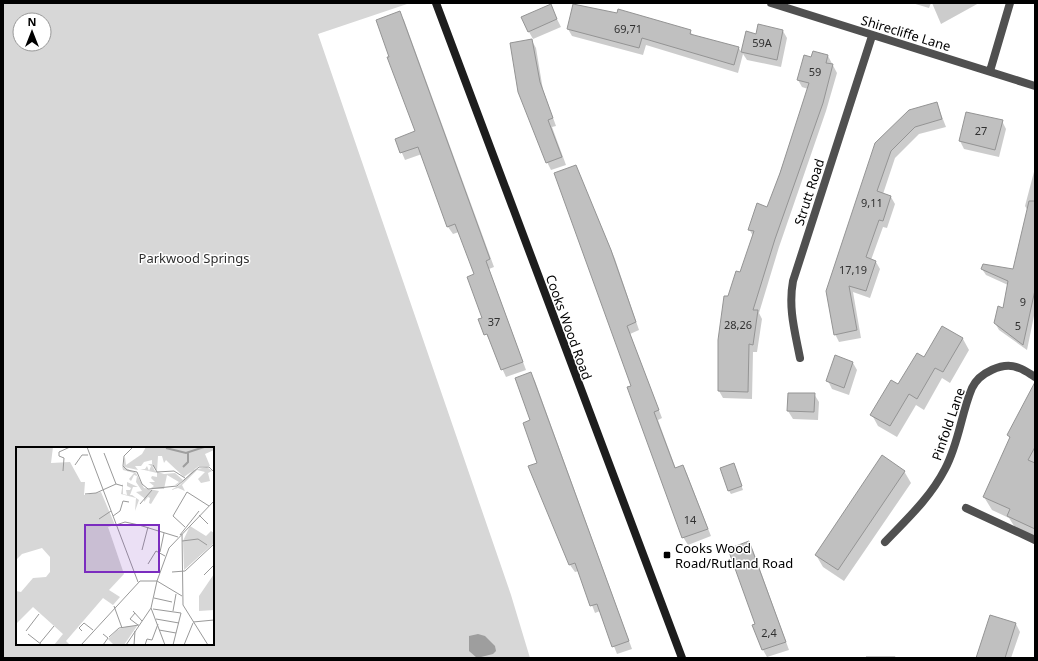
<svg xmlns="http://www.w3.org/2000/svg" width="1038" height="661" font-family="'Noto Sans',sans-serif">
<style>
.green{fill:#d7d7d7;fill-rule:evenodd}
.water{fill:#9e9e9e}
.shadow{fill:#0003}
.building{fill:#c0c0c0;stroke:#949494}
.lines{fill:none;stroke-linecap:round;stroke-linejoin:round}
.street{stroke:#505050;stroke-width:8}
.secondary{stroke:#1d1d1d;stroke-width:8}
.poi-dot{fill:#000;stroke:#fff;stroke-width:1.5}
.labels{text-anchor:middle;stroke-width:3;stroke-linejoin:round;paint-order:stroke}
.number-label{font-size:11px;fill:#303030}
.street-label{font-size:13px;fill:#000;stroke:#fff}
.park-label{font-size:13px;fill:#2e2e2e;stroke:#fff}
.poi-label{font-size:13px;fill:#000;stroke:#fff;text-anchor:start}
.inset-river{fill:none;stroke:#9e9e9e;stroke-width:2}
.inset-road{fill:none;stroke:#999;stroke-width:1}
.view{fill:#7b2cbf;fill-opacity:0.15;stroke:#7b2cbf;stroke-width:2}
.inset-edge{fill:none;stroke:#000;stroke-width:2}
</style>
<rect width="100%" height="100%" fill="#fff"/>
<path class="green" d="M3 3H410L318 34 511 595 530 658H3ZM20 20H44V44H20ZM17 448H213V644H17Z"/>
<path class="water" d="M478 634 485 636 495 646 496 651 493 654 477 658 469 651V636Z"/>
<path class="shadow" d="M912 3H931L929 8Z
M932 3H979L941 24Z
M574 4 690 31 693 36 738 47 742 53 746 32 757 35 783 31 787 38 781 67 747 60 743 54 738 73 646 45 643 55 572 36 568 29Z
M399 13 404 20 494 267 489 269 526 370 506 377 480 320 483 318 475 275 459 232 453 234 448 227 422 154 405 160 396 139 417 132 390 57Z
M554 13 561 27 533 39 529 32Z
M532 41 536 48 543 90 556 126 552 127 566 165 551 170 547 162Z
M828 56 837 73 826 111 779 247 759 313 762 319 757 352H753L752 399 723 398 719 391 729 297 741 273 753 236 749 229 768 208 808 89 802 87 798 80 811 59Z
M937 104 946 127 919 134 895 158 883 194 891 197 895 204 887 228 883 227 871 260 876 262 880 269 870 298 853 292 861 338 839 342 835 334 876 144Z
M1002 121 1006 129 999 157 964 149 960 141Z
M576 167 615 259 639 330 630 334 662 418 658 420 676 469 683 466 687 474 711 536 688 545 683 537 633 386Z
M1035 168V311L1027 350 999 330 995 323 1003 309 1008 285 986 275 982 269 1014 270 1028 211 1025 206Z
M943 327 963 339 969 350 950 383 942 378 924 410 916 405 897 437 878 426 872 415 924 358Z
M853 363 857 370 849 395 832 389 828 381Z
M531 374 535 381 632 649 617 654 600 611 595 613 579 571 575 572 570 565 538 463 532 421Z
M789 394H814L819 402 818 420 793 419 788 411Z
M1035 400V538L1016 529 1009 518 992 510 984 497 1010 439 1008 435Z
M735 468 743 490 731 494 729 491Z
M904 471 911 483 844 581 823 567 816 555Z
M749 542 753 550 789 650 767 657 763 650 756 624Z
M1016 624 1020 632 1011 658H977Z
M866 656H895L896 658H866Z"/>
<path class="building" d="M551 4 557 19 528 32 521 17Z
M573 4 617 13 618 9 691 30 690 34 739 47 734 65 642 38 639 48 567 29Z
M400 11 490 259 486 261 523 362 501 370 487 334 484 335 478 319 482 318 467 277 474 274 455 224 447 227 418 147 400 153 395 139 415 131 387 57H389L376 20Z
M758 24 783 30 777 60 741 52 746 31 756 34Z
M532 39 540 82 553 118 548 120 562 157 546 163 518 92 510 43Z
M813 51 828 55 826 63 833 64 823 103 775 239 753 310H758L753 345 749 344 748 392 718 391V340L724 296H728L736 271 740 272 754 231 748 230 757 203 767 207 780 173 809 83 797 80 804 55 811 57Z
M937 102 942 119 915 127 891 151 877 191 891 196 883 221 879 220 866 257 876 261 866 291 849 286 857 330 834 335 826 291 875 143 909 110Z
M966 112 1003 120 995 150 959 141Z
M576 165 611 250 636 322 627 326 659 410 654 412 675 468 683 465 708 529 682 538 627 387 631 386 554 173Z
M1029 201H1035V290L1023 345 994 323 998 306 1003 308 1008 281 981 269 983 264 1013 269Z
M942 326 963 338 943 372 935 368 917 399 909 394 890 426 870 415 891 380 898 384 917 353 924 357Z
M835 355 853 362 844 388 826 381Z
M531 372 629 641 612 647 597 604 590 606 575 563 569 565 528 466 537 463 523 423 530 420 515 378Z
M1035 382V447L1028 460 1035 463V529L1007 516 1010 509 983 497 1010 437 1007 435Z
M788 393H815L814 412 787 411Z
M882 455 905 471 838 570 815 555Z
M734 463 742 486 728 491 720 468Z
M749 541 786 642 762 650 752 625 755 624 728 549Z
M990 615 1016 623 1005 658H976Z"/>
<g class="lines">
<path class="street" d="M771 3 1035 86
M990 71 1010 3
M800 358C795 332 788 308 793 281L872 36
M966 508 1035 540
M885 542C907 519 930 498 945 469 959 443 961 414 972 388 979 373 1003 361 1019 368 1025 370 1030 374 1035 377"/>
<path class="secondary" d="M436 3 682 658"/>
</g>
<rect class="poi-dot" x="663" y="551" width="8" height="8" rx="2"/>
<g class="labels">
<g class="number-label">
<text x="628" y="33">69,71</text>
<text x="762" y="47">59A</text>
<text x="815" y="76">59</text>
<text x="981" y="135">27</text>
<text x="872" y="207">9,11</text>
<text x="853" y="274">17,19</text>
<text x="1023" y="306">9</text>
<text x="494" y="326">37</text>
<text x="738" y="329">28,26</text>
<text x="1018" y="330">5</text>
<text x="690" y="524">14</text>
<text x="769" y="637">2,4</text>
</g>
<g class="street-label">
<text transform="translate(906 33) rotate(17)" y="5">Shirecliffe Lane</text>
<text transform="translate(809 192) rotate(-72)" y="5">Strutt Road</text>
<text transform="translate(569 327) rotate(70)" y="5">Cooks Wood Road</text>
<text transform="translate(948 424) rotate(-71)" y="5">Pinfold Lane</text>
</g>
<g class="park-label">
<text x="194" y="263">Parkwood Springs</text>
</g>
<g class="poi-label">
<text x="675" y="553">Cooks Wood<tspan x="675" dy="15">Road/Rutland Road</tspan></text>
</g>
</g>
<g transform="translate(16 447)">
<rect width="198" height="198" fill="#fff"/>
<path d="M0 0H37L35 16 54 15 65 35H69L68 48 85 45 99 78 92 80 108 127 93 143 104 150 97 158 87 151 50 194 54 198H38L47 187 17 160 0 177V144L5 145 17 131 30 130 34 125V110L26 101 6 107 0 113ZM130 0H198V3L189 7 194 19H183L168 30 152 15 150 13 148 16 146 9H142L141 24 136 18 139 24 148 27 159 26 167 33 161 38H159L163 35 151 28 148 42H138L135 41 138 39 133 35H139L135 31 136 29 141 30V26L124 22H129L131 19 133 24 135 19 132 17H136V13L128 15 125 19H119L122 23 108 20V12L109 10 110 18 126 7ZM106 19 120 26 128 41 143 44 135 57 133 56 134 51 132 50 128 55V51L120 45 126 44 120 35 121 29 118 28 115 34 113 32 118 26 107 23ZM191 20 196 24 192 26 194 34 185 36 182 32 189 25 181 23 166 38 169 44 162 41 155 43 164 38 177 23ZM111 35 122 40H117L114 48H116L123 53 119 64 120 51 105 47 107 36V47L111 48 110 43H114L115 41 111 39ZM174 79 190 89 195 84 198 86V96L168 123 167 94ZM198 127V163L183 164V149ZM112 179H121L108 198H98L92 192 101 183Z" fill="#d7d7d7"/>
<path class="inset-river" d="M150 1 170 6 188 0M167 20 172 15V6"/>
<path class="inset-road" d="M71 0 122 135M117 0 108 9 107 19 111 23 121 25 126 37 132 42 161 39 183 20H193L198 25M88 6 100 37M59 18 66 8H72M137 18 141 25 158 24 169 31M47 24 48 11 43 9V5L54 0M171 45 193 59M69 47 80 46 100 37 107 39M124 57 136 43M183 68 192 77M97 69 104 64 107 54 113 55M83 72 95 64M100 78 109 75 123 78 162 90M169 80 157 69 171 45M166 87 167 158 192 198M164 88 183 64M166 94 182 92 191 98M126 103 132 80M144 105 148 86M132 117 140 104 149 109M156 125 169 124 198 97M188 128 198 118M141 134 153 101 198 54M138 151 156 155M98 159 106 181M135 161 149 198M137 162 165 166 157 198M117 164 126 174M157 164 160 147M119 166 114 172 122 178M140 172 163 176M177 175 198 173M143 183 160 186M10 184 23 167M66 184 63 181 68 176 77 183M12 187 26 198M87 187 92 191 87 198M93 190 103 181 123 178M24 196 38 179M65 198 124 134H141L166 149M110 198 135 161 141 134M118 198 119 184M129 198 131 192 136 193 142 177M168 198 177 176"/>
<path class="view" d="M69 78H143V125H69Z"/>
<rect width="198" height="198" class="inset-edge"/>
</g>
<rect width="1038" height="661" fill="none" stroke="#000000" stroke-width="8"/>
<g transform="translate(32 32)"><circle r="19" fill="#ffffff" stroke="#999999"/>
<path d="M0-3L7 15L0 10L-7 15Z" fill="#000000"/>
<text y="-6" font-size="11" font-weight="bold" text-anchor="middle" fill="#000000">N</text>
</g>
</svg>
